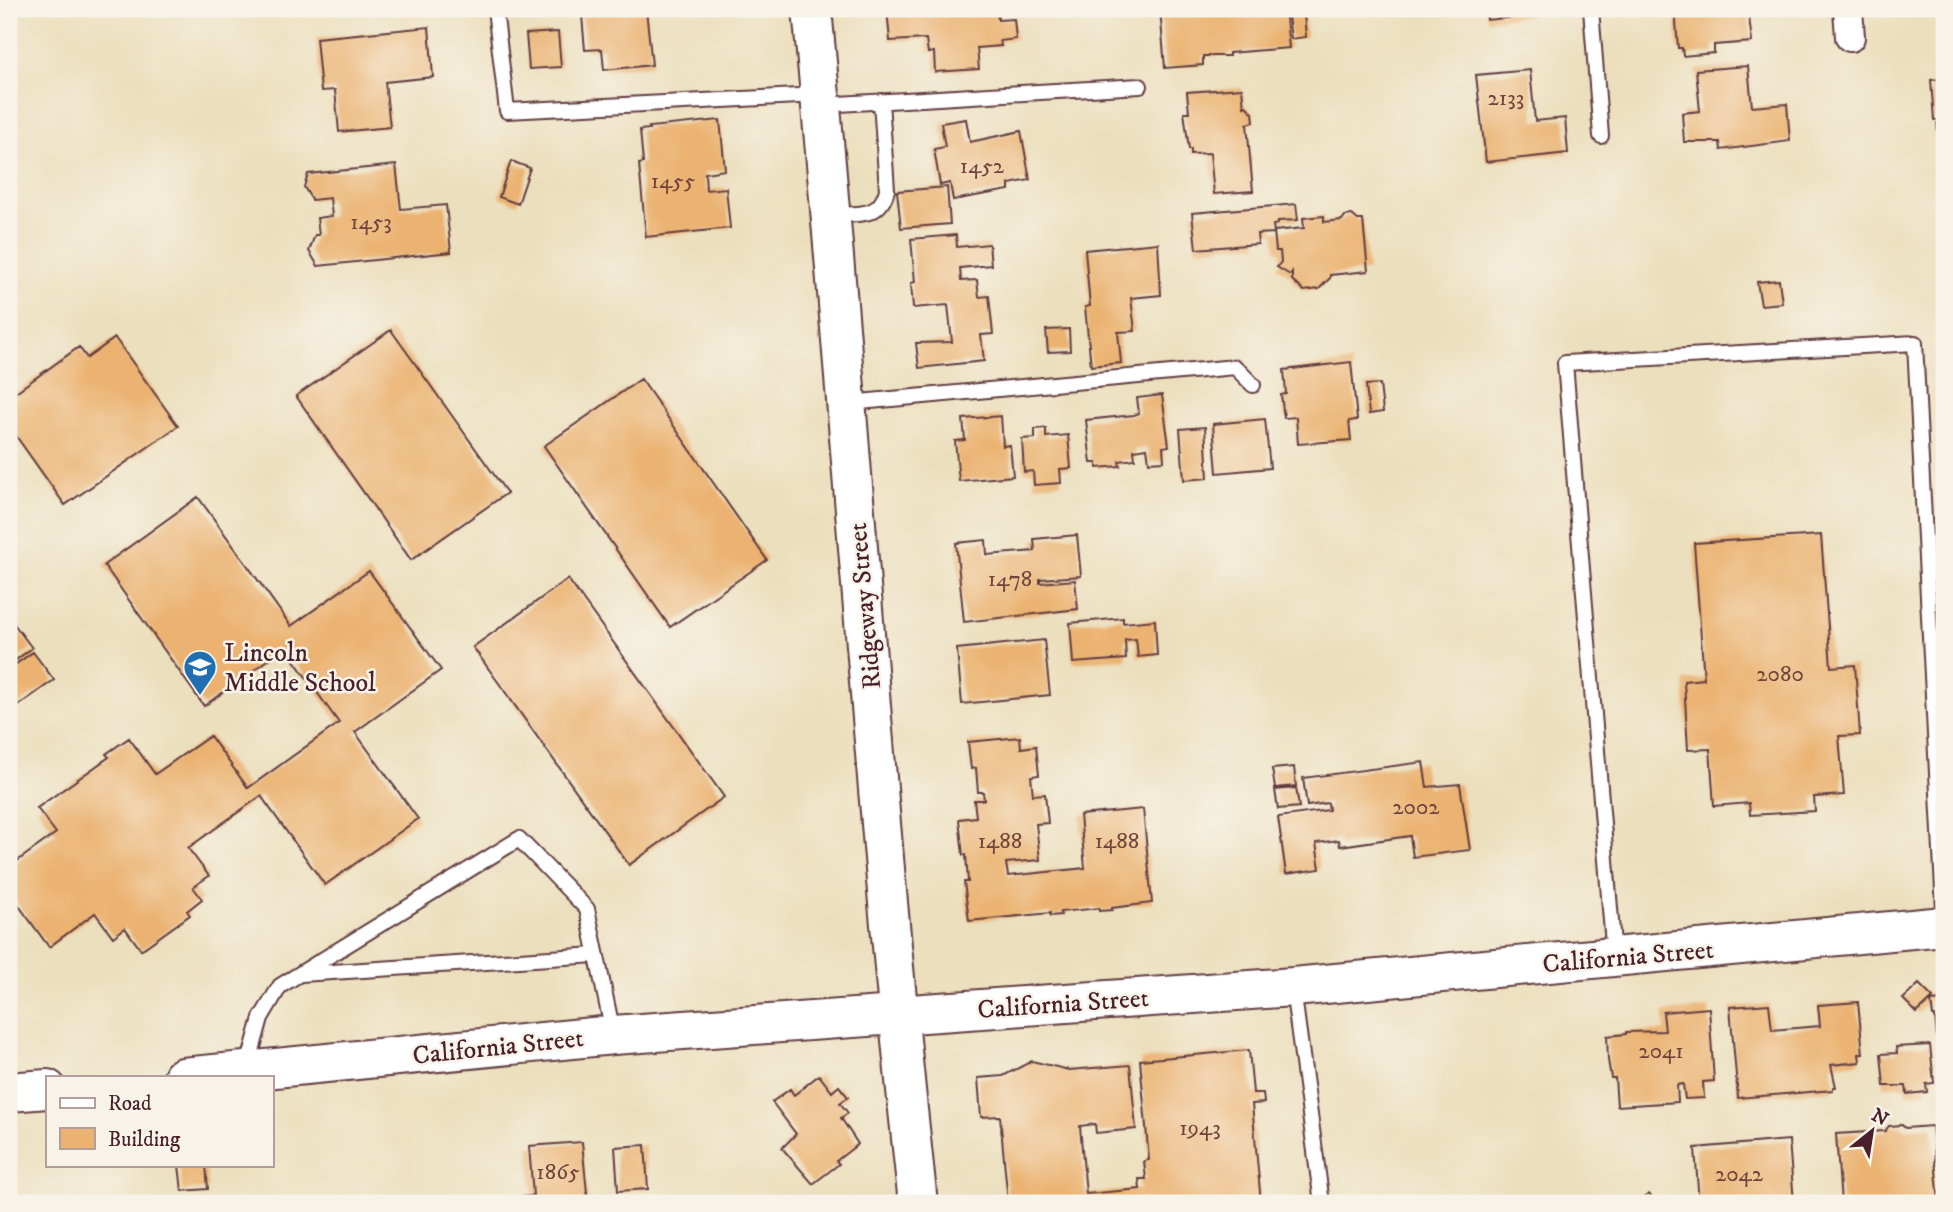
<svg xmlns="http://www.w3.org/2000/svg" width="1953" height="1212" font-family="'IM FELL DW Pica',serif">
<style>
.building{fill:#ebb271}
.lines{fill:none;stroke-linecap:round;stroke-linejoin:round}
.lane-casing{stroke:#623c41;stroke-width:18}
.street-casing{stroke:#623c41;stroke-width:32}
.secondary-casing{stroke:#623c41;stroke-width:42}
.lane{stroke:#fff;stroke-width:14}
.street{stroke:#fff;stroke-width:28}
.secondary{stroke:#fff;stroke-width:38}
.labels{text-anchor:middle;stroke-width:5;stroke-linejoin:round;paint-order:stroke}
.number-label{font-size:23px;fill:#72443c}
.street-label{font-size:26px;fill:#4a1f2b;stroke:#f7f3e8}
.poi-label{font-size:26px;fill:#4a1f2b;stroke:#f7f3e8;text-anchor:start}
</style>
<rect width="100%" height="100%" fill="#f7f3e8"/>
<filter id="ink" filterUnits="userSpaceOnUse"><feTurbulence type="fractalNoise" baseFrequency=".0143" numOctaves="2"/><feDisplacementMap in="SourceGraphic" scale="14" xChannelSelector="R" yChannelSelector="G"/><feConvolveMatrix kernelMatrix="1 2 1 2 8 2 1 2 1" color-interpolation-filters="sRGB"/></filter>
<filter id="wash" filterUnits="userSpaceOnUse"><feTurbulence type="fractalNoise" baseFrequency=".00686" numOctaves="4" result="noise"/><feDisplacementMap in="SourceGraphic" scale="28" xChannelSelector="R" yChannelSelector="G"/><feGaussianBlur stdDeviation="1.57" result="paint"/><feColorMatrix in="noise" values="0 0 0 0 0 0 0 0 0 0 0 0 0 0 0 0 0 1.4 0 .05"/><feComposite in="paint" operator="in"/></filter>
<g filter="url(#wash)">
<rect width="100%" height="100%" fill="#ecdfbd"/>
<g id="blocks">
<path class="building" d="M591 9 646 10 652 65 604 70 602 49 585 50 582 16 592 15Z
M887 9H997L998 20 1014 19 1016 39 1000 41 1001 46 977 48 979 69 935 72 934 52 928 53 926 39 890 41Z
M1160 9H1229V14L1250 12V9H1285L1289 48 1229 53V56H1203V65L1165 68Z
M1486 9H1533L1534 15 1487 20Z
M1675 9H1748L1752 42 1714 45V53L1683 56 1682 48H1678Z
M1304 14 1306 37 1291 39 1288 16Z
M429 27 433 77 385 82 390 127 339 132 335 90 321 91 316 38Z
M558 32 561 67 529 69 526 34Z
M1748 66 1752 107 1787 104 1790 141 1721 150 1720 142H1684L1682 113 1700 111 1696 70Z
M1530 70 1535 121 1565 118 1568 153 1486 162 1476 75Z
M1944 79V119L1934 120 1931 80Z
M1242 88 1244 107 1246 106 1253 113 1254 122 1247 124 1253 191 1214 194 1210 153 1191 154V149H1189L1184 112H1189L1187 92Z
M966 119 970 142 1021 131 1030 180 1009 184V190L953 200 950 183 940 185 934 149 945 147 941 123Z
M720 120 725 170 705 173 706 190 726 188 730 228 646 237 639 164 643 163 640 130 650 129 649 127Z
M1944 122V136L1938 137 1937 123Z
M511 161 530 168 518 204 499 197Z
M396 165 401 209 446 205 451 252 318 266 309 251 315 235H319L317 218 332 216 330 198 312 200 304 187 308 174Z
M947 187 950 224 901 228 897 191Z
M1296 204 1298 220 1278 221V224L1273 225 1274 233 1257 234 1258 244 1196 249 1192 213Z
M1352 215 1358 220H1363L1368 271 1330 275V278L1319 289 1304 291 1292 280V272L1290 275 1277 267 1281 262 1280 251H1276L1274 231 1304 228 1303 218 1324 216V222L1342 220 1345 216Z
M956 235 957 247 989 244 991 265 960 268 961 281 977 280 979 297 989 296 993 334 981 335 984 361 919 368 916 343 952 342 948 305 913 308 911 283 915 282 911 239Z
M1158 243 1161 295 1131 298 1135 331 1118 332 1121 363 1091 366 1085 307 1090 306 1085 250Z
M1779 280 1782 303 1761 305 1757 282Z
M1069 329 1070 351 1048 352 1046 330Z
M391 330 507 493 411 560 296 396Z
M115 338 178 426 65 505 9 426V397L79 347 87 358Z
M1351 362 1357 420 1349 421 1351 440 1298 444 1296 417 1284 418 1281 395 1286 394 1284 370Z
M641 379 767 560 670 627 544 446Z
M1380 384 1383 412 1369 414 1366 385Z
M1162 395 1169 446 1163 447 1164 461 1149 462 1147 448 1134 450 1135 459 1119 461 1120 466 1097 468V463H1091L1086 420 1134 415 1139 413 1137 398Z
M1001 416 1003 446 1010 445 1013 476 959 481 955 441 965 440 963 419Z
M1265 419 1270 468 1217 473 1213 424Z
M1205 427 1208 478 1184 480 1180 429Z
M1046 428V437L1068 435 1071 468 1060 469 1061 483 1034 485 1033 471 1024 472 1022 439 1035 438V429Z
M198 497 291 626 369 571 441 670 355 732 418 819 325 885 261 796 188 848 209 876 193 887 202 899 187 911 190 915 141 950 125 928 113 937 95 913 49 947 9 892V867L56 833 37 808 109 757 106 754 129 738 155 774 210 736 248 788 339 723 285 648 204 706 104 565Z
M1077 535 1081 576 1040 579V583L1075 580 1078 609 964 622 956 543 986 540 987 555 1035 551 1034 539Z
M1821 535 1831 667 1855 665 1860 735 1839 736 1844 795 1814 797 1815 811 1750 815 1749 803 1714 806 1710 749 1688 750 1684 681 1704 679 1694 543Z
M568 579 724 797 629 865 473 647Z
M1123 618V623L1155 620 1157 655 1138 657 1136 639 1125 640 1126 659 1073 663 1070 623Z
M11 620 32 648 9 665V621Z
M1044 640 1050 695 962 704 957 649Z
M33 652 54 680 9 712V669Z
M1020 737 1021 748 1036 746 1039 775 1031 776 1033 795 1045 794 1048 823 1036 824 1040 860 1006 863 1008 876 1085 868 1080 815 1143 809 1152 903 1112 908V910L1099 911V908L1060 912 1061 915 1050 916V913L969 921 964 882H968L966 855H963L959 819 976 817 974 800H984L983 792H978L976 768 971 769 968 742Z
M1423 762 1427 787 1460 784 1470 850 1413 857 1410 836 1340 846 1339 840 1316 843 1320 869 1286 874 1278 817 1329 810 1328 803 1307 806 1303 778Z
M1294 767 1296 786 1275 788 1272 769Z
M1296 788 1299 807 1278 809 1275 790Z
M1919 984 1933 998 1917 1013 1903 999Z
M1944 1000V1083H1941L1935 1016H1933L1931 1001Z
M1858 1002 1863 1054H1859L1860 1062 1831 1065 1836 1087H1833V1090L1738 1098 1730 1007 1769 1004 1772 1030 1820 1026 1818 1005Z
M1709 1008 1714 1081 1703 1082 1704 1098 1685 1099 1683 1084 1677 1085 1678 1102 1617 1106 1615 1078H1611L1608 1060 1607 1036 1626 1034V1032L1665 1031 1663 1012Z
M1930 1045 1934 1083 1926 1084 1927 1092 1907 1094 1906 1086H1884L1881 1054 1897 1053 1896 1047Z
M1249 1050 1253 1093H1263L1264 1103 1252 1104 1261 1203H1008L1000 1116 981 1117 978 1078 1003 1076 1032 1061 1069 1070 1130 1065 1136 1129 1096 1133 1095 1124 1080 1126 1086 1194 1140 1189 1139 1179H1146L1144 1161 1149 1160 1140 1060Z
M819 1075 832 1092 839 1086 848 1097 840 1103 848 1113 841 1118 858 1144 836 1161 839 1164 813 1184 782 1148 796 1134 772 1102 790 1089 794 1095Z
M1902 1125 1905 1128 1932 1126 1939 1203H1841L1836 1134 1885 1131 1889 1126Z
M1789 1140 1794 1203H1699L1695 1148Z
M582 1142 588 1203H511L510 1198 533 1196 529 1146Z
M645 1145 648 1189 618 1191 615 1147Z
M179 1165H206L208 1189 182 1191Z
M1649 1194 1656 1203H1636Z"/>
</g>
</g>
<g filter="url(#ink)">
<use href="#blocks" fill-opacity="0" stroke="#623c41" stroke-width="2"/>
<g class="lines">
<defs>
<path id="lane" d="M495 9 507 111 819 95
M1591 9 1601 136
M822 105 1140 86
M831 215C857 213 879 220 887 190L881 101
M849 403 1235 367 1253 385
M1614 957 1565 363 1915 343 1944 910
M301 974 596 955
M1293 989 1322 1203
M247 1069 261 1018 280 986 519 839 587 909 613 1033"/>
<path id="street" d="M1848 9 1850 37"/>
<path id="secondary" d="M812 9C850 407 874 806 918 1203
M183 1077 613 1035 1293 987 1944 926
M9 1092 47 1089"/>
</defs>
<use href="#lane" class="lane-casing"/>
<use href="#street" class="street-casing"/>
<use href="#secondary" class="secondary-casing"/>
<use href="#lane" class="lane"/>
<use href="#street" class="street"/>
<use href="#secondary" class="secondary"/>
</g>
</g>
<defs>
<symbol id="school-pin" viewBox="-11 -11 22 30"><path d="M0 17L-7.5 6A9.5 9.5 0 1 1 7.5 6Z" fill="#1f6fb2" stroke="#f7f3e8"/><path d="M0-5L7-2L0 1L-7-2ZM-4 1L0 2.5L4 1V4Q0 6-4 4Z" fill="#fff"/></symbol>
</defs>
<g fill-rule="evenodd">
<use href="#school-pin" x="181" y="648" width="38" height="52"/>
</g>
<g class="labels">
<g class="number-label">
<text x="1506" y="105">2133</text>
<text x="982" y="173">1452</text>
<text x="673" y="188">1455</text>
<text x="371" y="229">1453</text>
<text x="1010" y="586">1478</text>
<text x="1780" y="681">2080</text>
<text x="1416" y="814">2002</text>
<text x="1000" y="848">1488</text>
<text x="1117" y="848">1488</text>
<text x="1661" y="1058">2041</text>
<text x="1200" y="1135">1943</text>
<text x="558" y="1179">1865</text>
<text x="1739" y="1181">2042</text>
</g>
<g class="street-label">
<text transform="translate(864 606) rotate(-95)" y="9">Ridgeway Street</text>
<text transform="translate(1628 956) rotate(-5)" y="9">California Street</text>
<text transform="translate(1063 1003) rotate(-4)" y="9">California Street</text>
<text transform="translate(498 1046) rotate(-6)" y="9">California Street</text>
</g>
<g class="poi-label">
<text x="224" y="661">Lincoln<tspan x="224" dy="30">Middle School</tspan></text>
</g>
</g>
<rect width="1953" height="1212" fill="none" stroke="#f7f3e8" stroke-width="35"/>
<rect x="46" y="1076" width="228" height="91" fill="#f7f3e8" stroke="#b29e9c" stroke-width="2"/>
<rect x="60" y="1098" width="35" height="10" fill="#ffffff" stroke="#b29e9c" stroke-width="2"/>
<text x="108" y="1110" font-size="21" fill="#4a1f2b">Road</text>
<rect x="60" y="1128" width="35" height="21" fill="#ebb271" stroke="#b29e9c" stroke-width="2"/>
<text x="108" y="1146" font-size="21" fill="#4a1f2b">Building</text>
<g transform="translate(1872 1131) rotate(30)" stroke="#f7f3e8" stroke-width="5" paint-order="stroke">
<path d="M0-5L12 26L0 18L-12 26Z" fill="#4a1f2b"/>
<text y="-10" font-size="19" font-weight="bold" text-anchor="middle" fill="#4a1f2b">N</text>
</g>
</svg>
